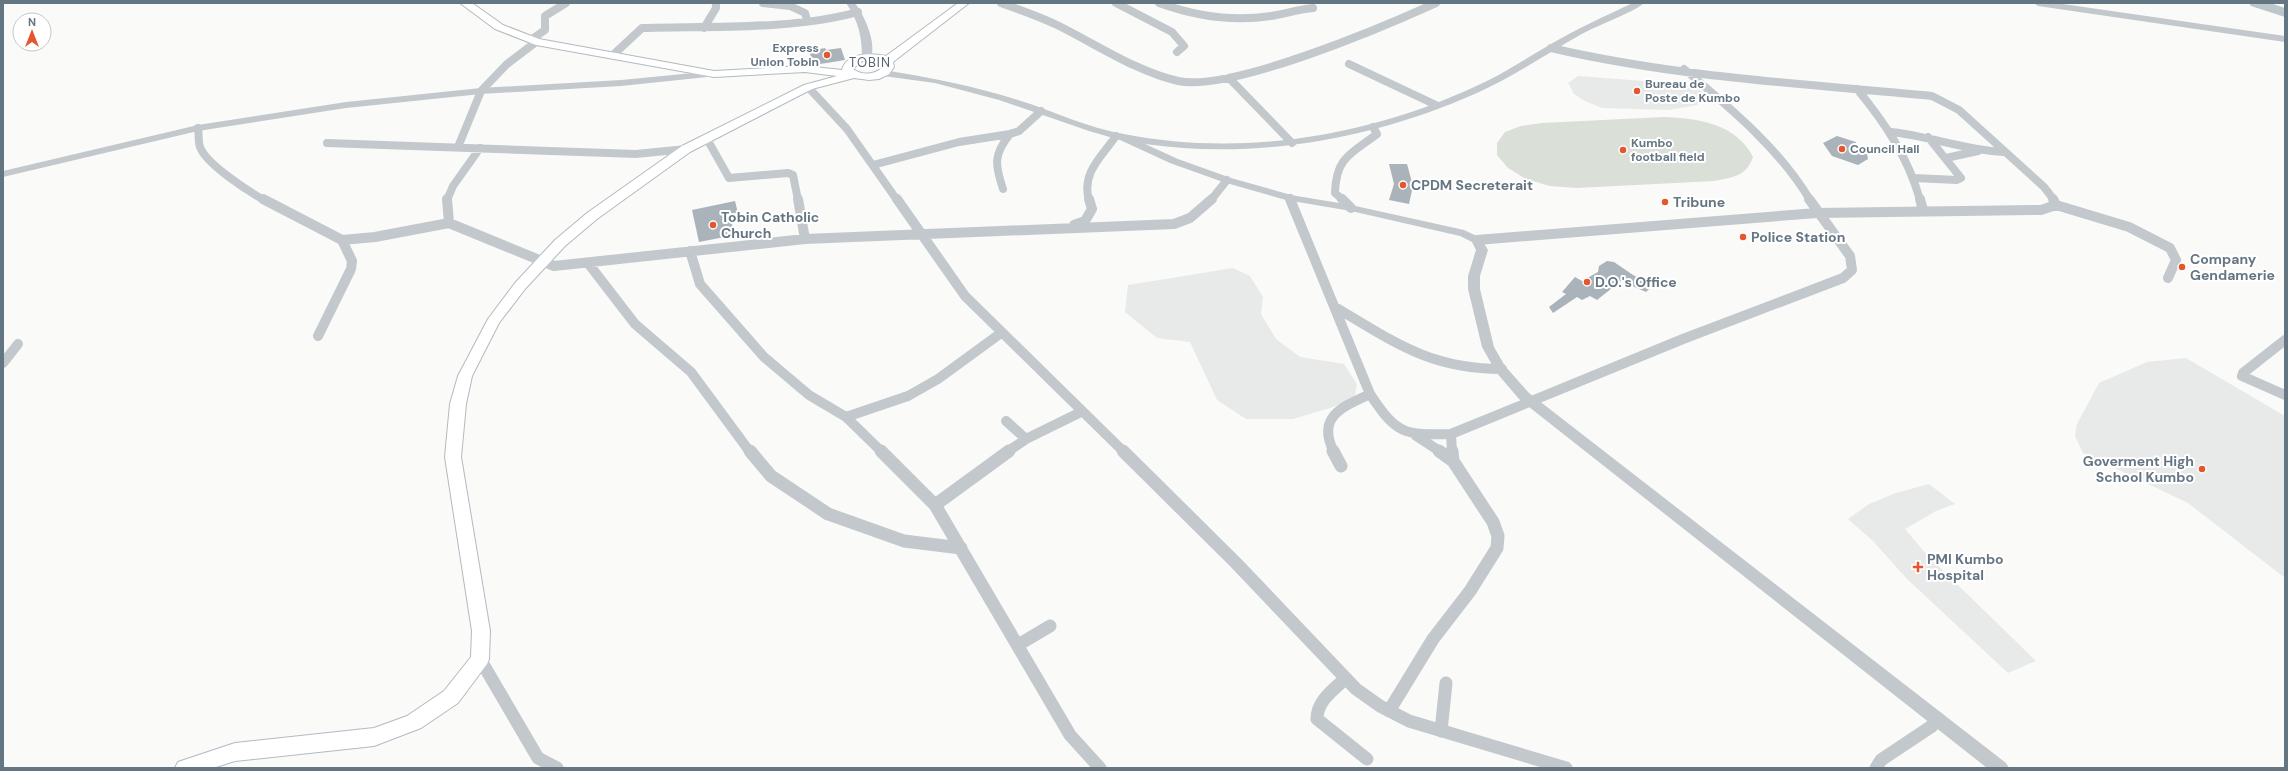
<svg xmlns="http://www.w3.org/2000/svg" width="2288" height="771" font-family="'DM Sans',sans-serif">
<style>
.built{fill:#e8e9e9}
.green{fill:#dadfd7}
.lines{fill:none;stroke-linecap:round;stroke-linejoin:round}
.river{fill:#bbc7cb;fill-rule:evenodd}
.building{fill:#aab3b9}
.secondary-casing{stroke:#b3babf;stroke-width:2}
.minor-far2{stroke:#c3c8cc;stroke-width:8}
.minor-far1{stroke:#c3c8cc;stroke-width:10}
.minor{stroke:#c3c8cc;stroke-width:13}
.tertiary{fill:#c3c8cc;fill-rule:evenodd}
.secondary{fill:#fff;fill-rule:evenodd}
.poi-dot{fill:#e4572e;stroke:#fff;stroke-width:1.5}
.labels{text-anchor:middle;stroke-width:4;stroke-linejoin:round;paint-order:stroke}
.far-poi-label{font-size:12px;font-weight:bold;fill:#657683;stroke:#fff;text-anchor:start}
.far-quarter-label{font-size:13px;letter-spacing:1px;fill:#57646e;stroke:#fff}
.poi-label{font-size:14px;font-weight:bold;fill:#657683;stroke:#fff;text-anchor:start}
</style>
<rect width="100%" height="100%" fill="#fafaf8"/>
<path class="built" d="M1578 76 1684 84 1700 88 1704 97 1697 105 1669 110 1602 108 1585 101 1574 94 1568 83Z
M1233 268 1250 276 1263 297 1261 314 1276 339 1300 357 1344 364 1357 384 1355 395 1349 401 1333 407 1293 419H1246L1217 400 1190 342 1157 338 1125 312 1128 285Z
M2186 358 2285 416V578L2188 503 2083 453 2075 436 2077 424 2099 383 2147 362Z
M1929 484 1955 504 1936 511 1905 529 1927 555 2036 661 2008 673 1907 579 1873 541 1848 519 1869 504 1896 493Z"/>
<path class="green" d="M1664 117C1697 118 1737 124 1753 157 1746 177 1733 177 1714 181L1576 188 1550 186 1526 179 1508 168 1497 155V143L1505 132 1521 126 1542 123Z"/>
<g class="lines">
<path class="river" d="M2249 3H2270L2285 8V17L2251 6Z"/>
</g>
<path class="building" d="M825 48 826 50 841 48 845 60 814 65 809 51Z
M1837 136 1856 142 1854 149 1867 154 1868 159 1858 165 1832 156 1823 143Z
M1389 164H1407L1413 186 1409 204 1389 200 1394 184Z
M735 201 738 213 729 214 735 235 699 242 692 210Z
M1607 261 1614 262 1633 275 1653 285 1646 292 1621 281 1597 300 1590 296 1582 300 1577 297 1553 313 1549 307 1566 294 1562 292 1575 277 1582 281 1598 272 1599 266Z"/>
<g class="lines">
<defs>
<path id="secondary" d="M460 3H472L503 25 539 39 714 71 805 66 842 70C847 52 871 53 886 56L958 3H969L893 62 894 67 889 74 879 79 869 80 854 78 812 89 690 152 597 219 565 246 525 289 499 323 472 376 466 404 461 457 490 631 489 659 487 664 458 703 421 728 374 746 235 761 213 768H175L178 762 235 743 374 728 407 716 444 691 471 657 472 631 445 457 450 404 458 376 488 319 515 283 555 240 587 213 682 146 804 85 837 76 805 72 714 77 536 45 495 29ZM867 60 881 62 884 66C875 75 863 76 853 69L860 62Z"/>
</defs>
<use href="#secondary" class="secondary-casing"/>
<path class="minor-far2" d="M763 3 790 6 805 13 807 20
M1001 3C1020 10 1039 16 1057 25 1094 43 1137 72 1178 81 1231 92 1383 27 1436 3
M1116 3 1172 32 1184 46 1177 52
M1159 3C1195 16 1233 22 1271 16 1285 14 1299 9 1313 8
M704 28 716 8V3
M532 39 545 30V16L566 3
M1551 48C1675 77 1805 84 1932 96L1959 110 2044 187 2054 200
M613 55 642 28C709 26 794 30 858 12
M1349 64 1436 105
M1684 69C1730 108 1779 148 1810 200
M1229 78 1292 143
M808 87 847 129 897 200
M1857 89C1885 123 1908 157 1920 200
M198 128C199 134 198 141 200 147 206 164 248 191 264 200
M1891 132C1929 136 1965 150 2003 152
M707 139 729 178 788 173 793 175 798 200
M327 143 636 154 686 149
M458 147 481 91 507 64 536 42
M1946 158 1978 151
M873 165 959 142 1010 134 1019 131 1041 111
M1914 178 1957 180 1961 178 1928 137
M1003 189C995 165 993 155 1010 134
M1290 198 1291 200
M447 200 453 186 480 148
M1089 200C1081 173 1102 156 1116 136
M1211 200 1227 180
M1343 200 1335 193C1336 157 1351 154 1377 134L1373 127"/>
<path class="minor-far1" d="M263 199 342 240 375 237 449 223
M447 199 449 223 554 266 805 239 1174 224 1190 218 1212 199
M798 199 805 239
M897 199 965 296 1124 452
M1290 199 1370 394C1397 435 1404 435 1451 434L1683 339 1843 278 1852 270 1850 256 1809 199
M1342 199 1351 208
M1920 199 1923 210
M2053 199 2056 205
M1074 225 1085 221 1092 209 1089 199
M1477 240 1817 213 2041 210 2056 205 2129 227 2170 248 2176 260 2168 278
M690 251 700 284 764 357 809 395 846 417 908 396 938 379 1001 333
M588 263 635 324 691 372 750 452
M1335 307C1394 342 1430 369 1502 369
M318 336 351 269 352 261 342 240
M2285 340 2243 373 2242 376 2285 395
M3 363 18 344
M846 417 882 452
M1006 421 1026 439 1081 412
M1451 434 1452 452
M1415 435 1441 452
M1007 452 1026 439
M1334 452C1316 417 1342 407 1370 394"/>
<path class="minor" d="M750 451 771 476 828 514 904 541 961 548
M881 451 935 505 1070 735 1100 768
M1123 451 1236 563 1356 689 1380 706 1409 721 1566 768
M1333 451 1341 466
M1452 451 1453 461
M935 505 1009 451
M1018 645 1050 626
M480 659 538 758 557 768
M1345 679C1333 690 1317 701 1317 719L1367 759
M1389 711 1433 639 1470 591 1497 548 1498 536 1493 522 1453 461 1439 451
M1441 731 1446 683
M1876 768 1881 760 1932 726 1935 718"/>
<path class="tertiary" d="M846 3H855C864 15 878 44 870 59L862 57C862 36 858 20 846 3Z
M1633 3H1644C1637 11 1593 27 1580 35 1546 54 1513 77 1477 93 1373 139 1258 160 1145 144L1178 159 1231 178 1291 195 1351 205 1464 230 1481 238 1488 250 1480 276V289L1494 347 1505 366 1529 393 2006 763 2009 768H1987L1519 399 1496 372 1482 347 1468 289V276L1476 250 1472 242 1460 236 1351 211 1286 200 1223 182 1170 163 1120 140 1089 131 999 100 935 83 883 76 878 73 883 70C929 77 974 86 1018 100 1053 111 1088 128 1124 134 1240 157 1365 137 1472 88 1500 76 1525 59 1551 44 1578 28 1605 16 1633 3Z
M2034 3H2056L2285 36V42L2038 6Z
M714 71 717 72V76L621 86 481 94 346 108 198 131 3 177V171L198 125 346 102 481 88 621 80Z"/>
<use href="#secondary" class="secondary"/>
</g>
<g class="poi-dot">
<circle cx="827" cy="55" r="4"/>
<circle cx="1637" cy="91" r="4"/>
<circle cx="1842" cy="149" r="4"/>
<circle cx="1623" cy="150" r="4"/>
<circle cx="1403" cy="185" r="4"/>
<circle cx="1665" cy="202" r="4"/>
<circle cx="713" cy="225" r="4"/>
<circle cx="1743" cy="237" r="4"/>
<circle cx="2182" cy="267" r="4"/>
<circle cx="1587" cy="282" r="4"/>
<circle cx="2202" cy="469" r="4"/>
<path d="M1916 561h4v4h4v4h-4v4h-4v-4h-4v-4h4z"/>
</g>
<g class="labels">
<g class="far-poi-label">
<text x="819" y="52" text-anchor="end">Express<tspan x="819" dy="14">Union Tobin</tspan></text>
<text x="1645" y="88">Bureau de<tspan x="1645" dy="14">Poste de Kumbo</tspan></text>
<text x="1631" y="147">Kumbo<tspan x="1631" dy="14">football field</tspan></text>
<text x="1850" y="153">Council Hall</text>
</g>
<g class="far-quarter-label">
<text x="870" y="67">TOBIN</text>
</g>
<g class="poi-label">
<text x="1411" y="190">CPDM Secreterait</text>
<text x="1673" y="207">Tribune</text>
<text x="721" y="222">Tobin Catholic<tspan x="721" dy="16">Church</tspan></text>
<text x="1751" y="242">Police Station</text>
<text x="2190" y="264">Company<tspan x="2190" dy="16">Gendamerie</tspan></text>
<text x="1595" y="287">D.O.'s Office</text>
<text x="2194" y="466" text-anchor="end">Goverment High<tspan x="2194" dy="16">School Kumbo</tspan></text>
<text x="1927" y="564">PMI Kumbo<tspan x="1927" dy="16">Hospital</tspan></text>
</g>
</g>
<rect width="2288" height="771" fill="none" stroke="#657683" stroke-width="8"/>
<g transform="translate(32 32)"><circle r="19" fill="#ffffff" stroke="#c1c8cd"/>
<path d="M0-3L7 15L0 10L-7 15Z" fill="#e4572e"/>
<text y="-6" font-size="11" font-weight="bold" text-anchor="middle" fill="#657683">N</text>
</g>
</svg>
